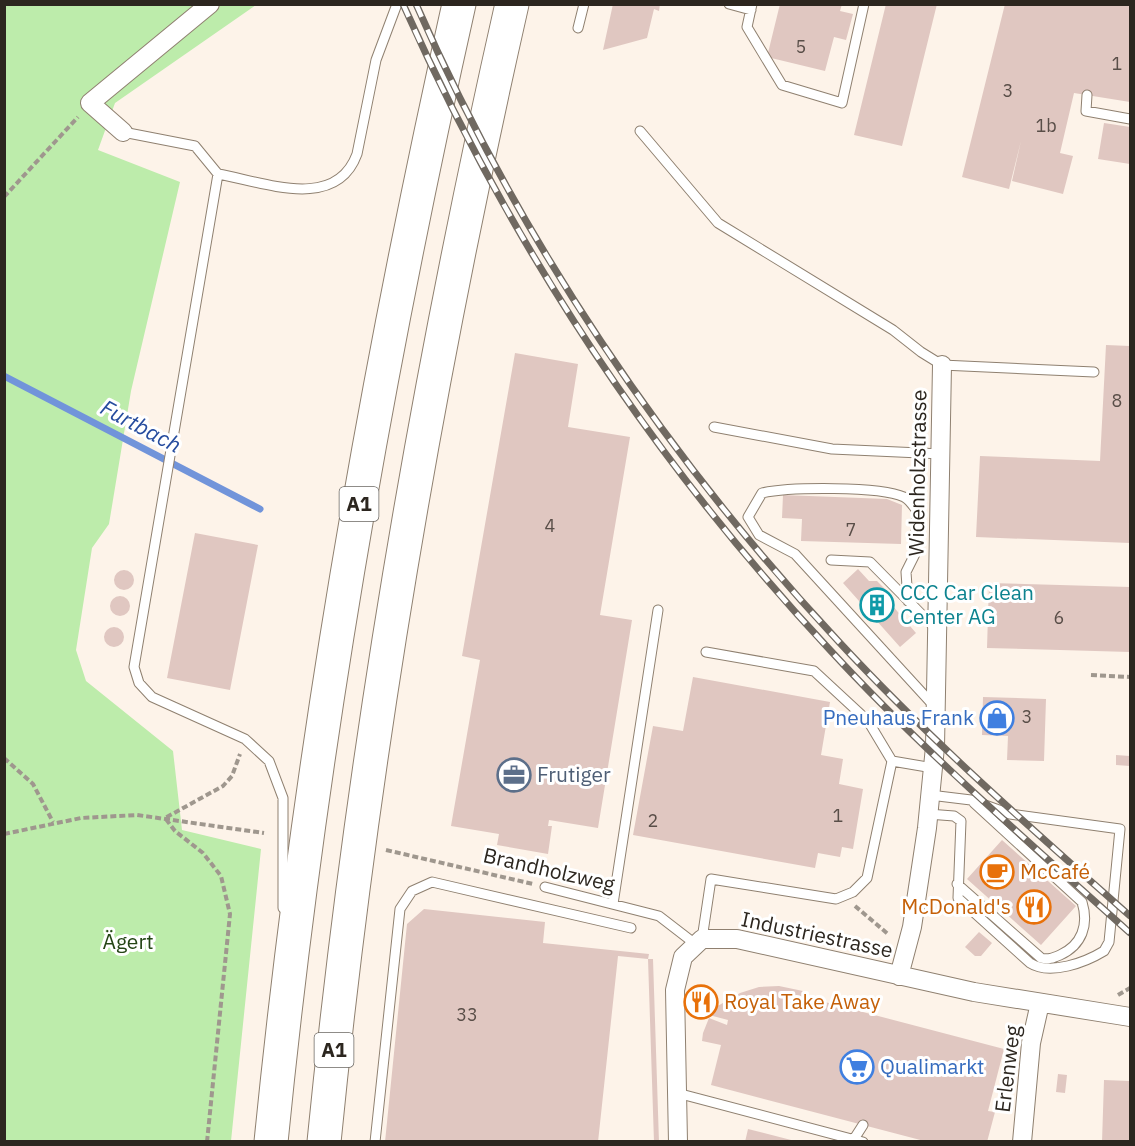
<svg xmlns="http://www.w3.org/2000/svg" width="1135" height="1146" font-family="'IBM Plex Sans',sans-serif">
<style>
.green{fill:#bdecab}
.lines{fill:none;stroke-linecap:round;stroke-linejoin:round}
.stream{stroke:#7194da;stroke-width:7}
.building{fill:#e0c7c1}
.service-casing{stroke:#8f8070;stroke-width:11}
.minor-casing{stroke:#8f8070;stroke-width:20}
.motorway-casing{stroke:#8f8070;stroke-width:35}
.path{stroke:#9f978e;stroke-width:4;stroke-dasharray:6 3;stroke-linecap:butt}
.service{stroke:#fff;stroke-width:9}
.minor{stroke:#fff;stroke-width:18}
.motorway{stroke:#fff;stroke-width:33}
.rail-casing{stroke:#706961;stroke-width:7}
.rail{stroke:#fff;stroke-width:4.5;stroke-dasharray:14;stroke-linecap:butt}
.labels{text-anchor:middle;stroke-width:6;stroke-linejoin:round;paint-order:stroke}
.number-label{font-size:18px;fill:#594e48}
.shield{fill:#fff;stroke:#6b6762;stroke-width:1.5}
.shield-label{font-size:20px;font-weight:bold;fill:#2c261f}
.street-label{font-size:21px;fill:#2c261f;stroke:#fff}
.culture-label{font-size:21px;fill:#0d838f;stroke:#fff;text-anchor:start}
.shop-label{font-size:21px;fill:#366cbe;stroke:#fff;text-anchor:end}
.service-label{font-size:21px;fill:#4e5e75;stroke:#fff;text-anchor:start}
.food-label{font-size:21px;fill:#c56008;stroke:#fff;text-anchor:start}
.park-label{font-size:21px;fill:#244515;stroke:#fff}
.water-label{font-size:22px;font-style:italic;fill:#264c9e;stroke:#fff}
</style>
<rect width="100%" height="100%" fill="#fdf3e9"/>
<path class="green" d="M5 5H256L115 103 98 150 180 182 131 391 109 524 92 548 76 650 86 681 173 751 182 830 261 849 231 1141 5 1142Z"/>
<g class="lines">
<path class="stream" d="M4 376 260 509"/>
</g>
<path class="building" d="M613 4H660L659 11 654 9 647 38 603 50Z
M780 4H842L840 11 853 14 846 40 834 37 825 71 767 57Z
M886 4H937L902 146 854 135Z
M1005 4H1130V102L1074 93 1060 153 1073 156 1063 194 1012 181 1021 141 1009 189 962 177Z
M1104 123 1130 127V164L1098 159Z
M1106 345 1130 346V543L976 537 980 456 1100 461Z
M515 353 578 364 568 427 630 437 600 615 632 620 598 828 549 820 548 826H552L548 854 497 845 499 834 451 826 480 660 462 656Z
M783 495 887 499 902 505 901 544 801 541 802 519 782 518Z
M195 533 258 545 230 690 167 678Z
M858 569 869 581H877L887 591 885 597 916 633 900 647 843 583Z
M114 580a10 10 0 1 1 20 0a10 10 0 1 1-20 0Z
M989 583 1130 587V652L987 648Z
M110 606a10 10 0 1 1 20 0a10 10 0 1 1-20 0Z
M104 637a10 10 0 1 1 20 0a10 10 0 1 1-20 0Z
M693 677 830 702 821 755 843 759 839 784 863 789 853 849 842 847 840 857 818 853 815 868 633 835 653 726 683 731Z
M983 697 1046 699 1044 761 1007 760 1008 736 982 735Z
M1116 755 1130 756V766L1116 765Z
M1002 840 1076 906 1041 945 967 879Z
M424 909 545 922 543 943 649 954 648 959H653L659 1142H654L648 959 618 956 598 1142H385L407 924Z
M979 932 992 943 981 956H975L965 947Z
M779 986 803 991 802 996 1004 1049 988 1111 995 1112 987 1142H928L711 1085 721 1045 702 1041 703 1033 709 1018 727 1025 728 1020 709 1015 716 1007 740 993 759 987Z
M1058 1074 1067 1075 1065 1093 1056 1092Z
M1104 1080 1130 1081V1142H1102Z
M748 1129 795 1141 794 1142H745Z"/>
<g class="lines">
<defs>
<path id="service" d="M729 4 751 10
M752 4 747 27 782 85 842 103 864 4
M578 28 584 4
M1087 95 1086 111 1130 119
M640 131 718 223 893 330 921 352 942 365 1094 372
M123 132 195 146 218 174
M714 427 832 449 942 454
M831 560 870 562 936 629
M908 601 906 572 915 554 917 511C913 506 910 500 904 497 880 486 789 487 762 493L748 517 759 535 795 554 935 707
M892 761 933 768
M928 814 954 816 961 821 958 898 1030 963C1050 976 1086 962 1104 951L1109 942 1120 829 1010 814 971 800 930 795
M957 884 1041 958C1048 960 1053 958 1060 955 1082 945 1089 925 1082 902L974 803
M545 887 659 916 694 943
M613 904 658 610
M283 908V798L269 761 245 739 152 697 139 683 134 667 218 174C263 182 336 212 357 154L376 60 397 4
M702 939 711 879 836 899 853 892 867 878 892 761 868 721 814 671 706 652
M677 1093 863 1142
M854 1139 863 1125
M375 1142 400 909 412 891 432 882 631 928"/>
<path id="minor" d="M123 132 90 103 210 4
M899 976 912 927 927 828 935 747 942 365
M678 1142 675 990 683 957 702 939H737L974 992 1130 1017
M1022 1142 1031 1043 1040 1003"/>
<path id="motorway" d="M271 1142C309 759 375 379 459 4
M324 1142C362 759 427 379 512 4"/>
</defs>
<use href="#service" class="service-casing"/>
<use href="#minor" class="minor-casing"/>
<use href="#motorway" class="motorway-casing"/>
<path class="path" d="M4 197 78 117
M1091 675 1130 677
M4 758 33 784 53 822
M4 834 81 818 137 815 264 833
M386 850 533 884
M855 906 888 934
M1118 995 1130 988
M207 1142 230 914 221 876 203 853 175 831 165 818 223 786 232 776 240 754"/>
<use href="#service" class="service"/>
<use href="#minor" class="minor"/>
<use href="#motorway" class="motorway"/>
<defs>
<path id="rail" d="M403 4C509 242 652 460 830 650 923 751 1028 841 1130 933
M416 4C519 239 665 456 840 643 930 740 1031 828 1130 916"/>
</defs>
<use href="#rail" class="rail-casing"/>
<use href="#rail" class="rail"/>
</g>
<defs>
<symbol id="building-ring" viewBox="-11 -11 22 22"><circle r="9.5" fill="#fff" stroke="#0f9aa8" stroke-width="1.5"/><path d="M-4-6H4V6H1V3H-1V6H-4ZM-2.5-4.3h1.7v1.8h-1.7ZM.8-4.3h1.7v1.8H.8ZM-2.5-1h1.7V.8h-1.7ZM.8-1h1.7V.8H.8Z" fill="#0f9aa8"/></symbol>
<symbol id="shop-ring" viewBox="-11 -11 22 22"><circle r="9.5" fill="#fff" stroke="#3f7fe0" stroke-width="1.5"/><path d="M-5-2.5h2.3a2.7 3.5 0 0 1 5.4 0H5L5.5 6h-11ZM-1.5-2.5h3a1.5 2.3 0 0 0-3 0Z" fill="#3f7fe0"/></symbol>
<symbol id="office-ring" viewBox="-11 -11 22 22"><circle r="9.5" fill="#fff" stroke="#5c6f8a" stroke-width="1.5"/><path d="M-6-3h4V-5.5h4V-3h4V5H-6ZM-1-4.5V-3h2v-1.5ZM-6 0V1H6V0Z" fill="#5c6f8a"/></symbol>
<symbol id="cafe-ring" viewBox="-11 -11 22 22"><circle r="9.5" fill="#fff" stroke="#e8710a" stroke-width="1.5"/><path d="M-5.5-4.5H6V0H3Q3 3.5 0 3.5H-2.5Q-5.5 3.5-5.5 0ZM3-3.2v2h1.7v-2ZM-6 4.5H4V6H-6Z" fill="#e8710a"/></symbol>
<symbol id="restaurant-ring" viewBox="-11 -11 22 22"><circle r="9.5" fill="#fff" stroke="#e8710a" stroke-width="1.5"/><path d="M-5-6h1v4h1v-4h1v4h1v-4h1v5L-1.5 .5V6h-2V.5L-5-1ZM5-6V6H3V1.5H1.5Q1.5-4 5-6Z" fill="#e8710a"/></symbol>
<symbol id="supermarket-ring" viewBox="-11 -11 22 22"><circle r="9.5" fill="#fff" stroke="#3f7fe0" stroke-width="1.5"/><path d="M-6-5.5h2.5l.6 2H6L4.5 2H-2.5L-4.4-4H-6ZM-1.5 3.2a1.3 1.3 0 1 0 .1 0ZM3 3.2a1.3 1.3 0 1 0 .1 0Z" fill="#3f7fe0"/></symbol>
</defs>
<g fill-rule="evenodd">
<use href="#building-ring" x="858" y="586" width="38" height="38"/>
<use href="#shop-ring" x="978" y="699" width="38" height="38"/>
<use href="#office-ring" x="495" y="756" width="38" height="38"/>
<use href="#cafe-ring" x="978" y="853" width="38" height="38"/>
<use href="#restaurant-ring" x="1015" y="888" width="38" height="38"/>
<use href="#restaurant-ring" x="682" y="983" width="38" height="38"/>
<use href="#supermarket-ring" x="838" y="1048" width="38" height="38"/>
</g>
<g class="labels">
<g class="number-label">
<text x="801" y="53">5</text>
<text x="1117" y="70">1</text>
<text x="1008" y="97">3</text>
<text x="1046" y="132">1b</text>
<text x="1117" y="407">8</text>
<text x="550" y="532">4</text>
<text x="851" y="536">7</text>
<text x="1059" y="624">6</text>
<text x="1027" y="723">3</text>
<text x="838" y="822">1</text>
<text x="653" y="827">2</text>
<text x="467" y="1021">33</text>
</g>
<g class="shield">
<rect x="339.5" y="487" width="39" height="34" rx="4.5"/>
<rect x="314.5" y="1033" width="39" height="34" rx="4.5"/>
</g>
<g class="shield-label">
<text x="359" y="511">A1</text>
<text x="334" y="1057">A1</text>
</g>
<g class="street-label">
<text transform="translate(918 473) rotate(-89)" y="7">Widenholzstrasse</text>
<text transform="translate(549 870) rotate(13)" y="7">Brandholzweg</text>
<text transform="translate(817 935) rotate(12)" y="7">Industriestrasse</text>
<text transform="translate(1008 1069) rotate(-83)" y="7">Erlenweg</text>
</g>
<g class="culture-label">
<text x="900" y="600">CCC Car Clean<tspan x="900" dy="24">Center AG</tspan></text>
</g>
<g class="shop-label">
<text x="974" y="725">Pneuhaus Frank</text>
<text x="880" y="1074" text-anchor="start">Qualimarkt</text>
</g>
<g class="service-label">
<text x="537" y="782">Frutiger</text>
</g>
<g class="food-label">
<text x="1020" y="879">McCafé</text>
<text x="1011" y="914" text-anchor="end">McDonald's</text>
<text x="724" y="1009">Royal Take Away</text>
</g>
<g class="park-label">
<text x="128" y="949">Ägert</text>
</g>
<g class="water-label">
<text transform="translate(141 426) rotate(28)" y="8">Furtbach</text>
</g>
</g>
<rect width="1135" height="1146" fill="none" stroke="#2c261f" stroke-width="12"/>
</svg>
